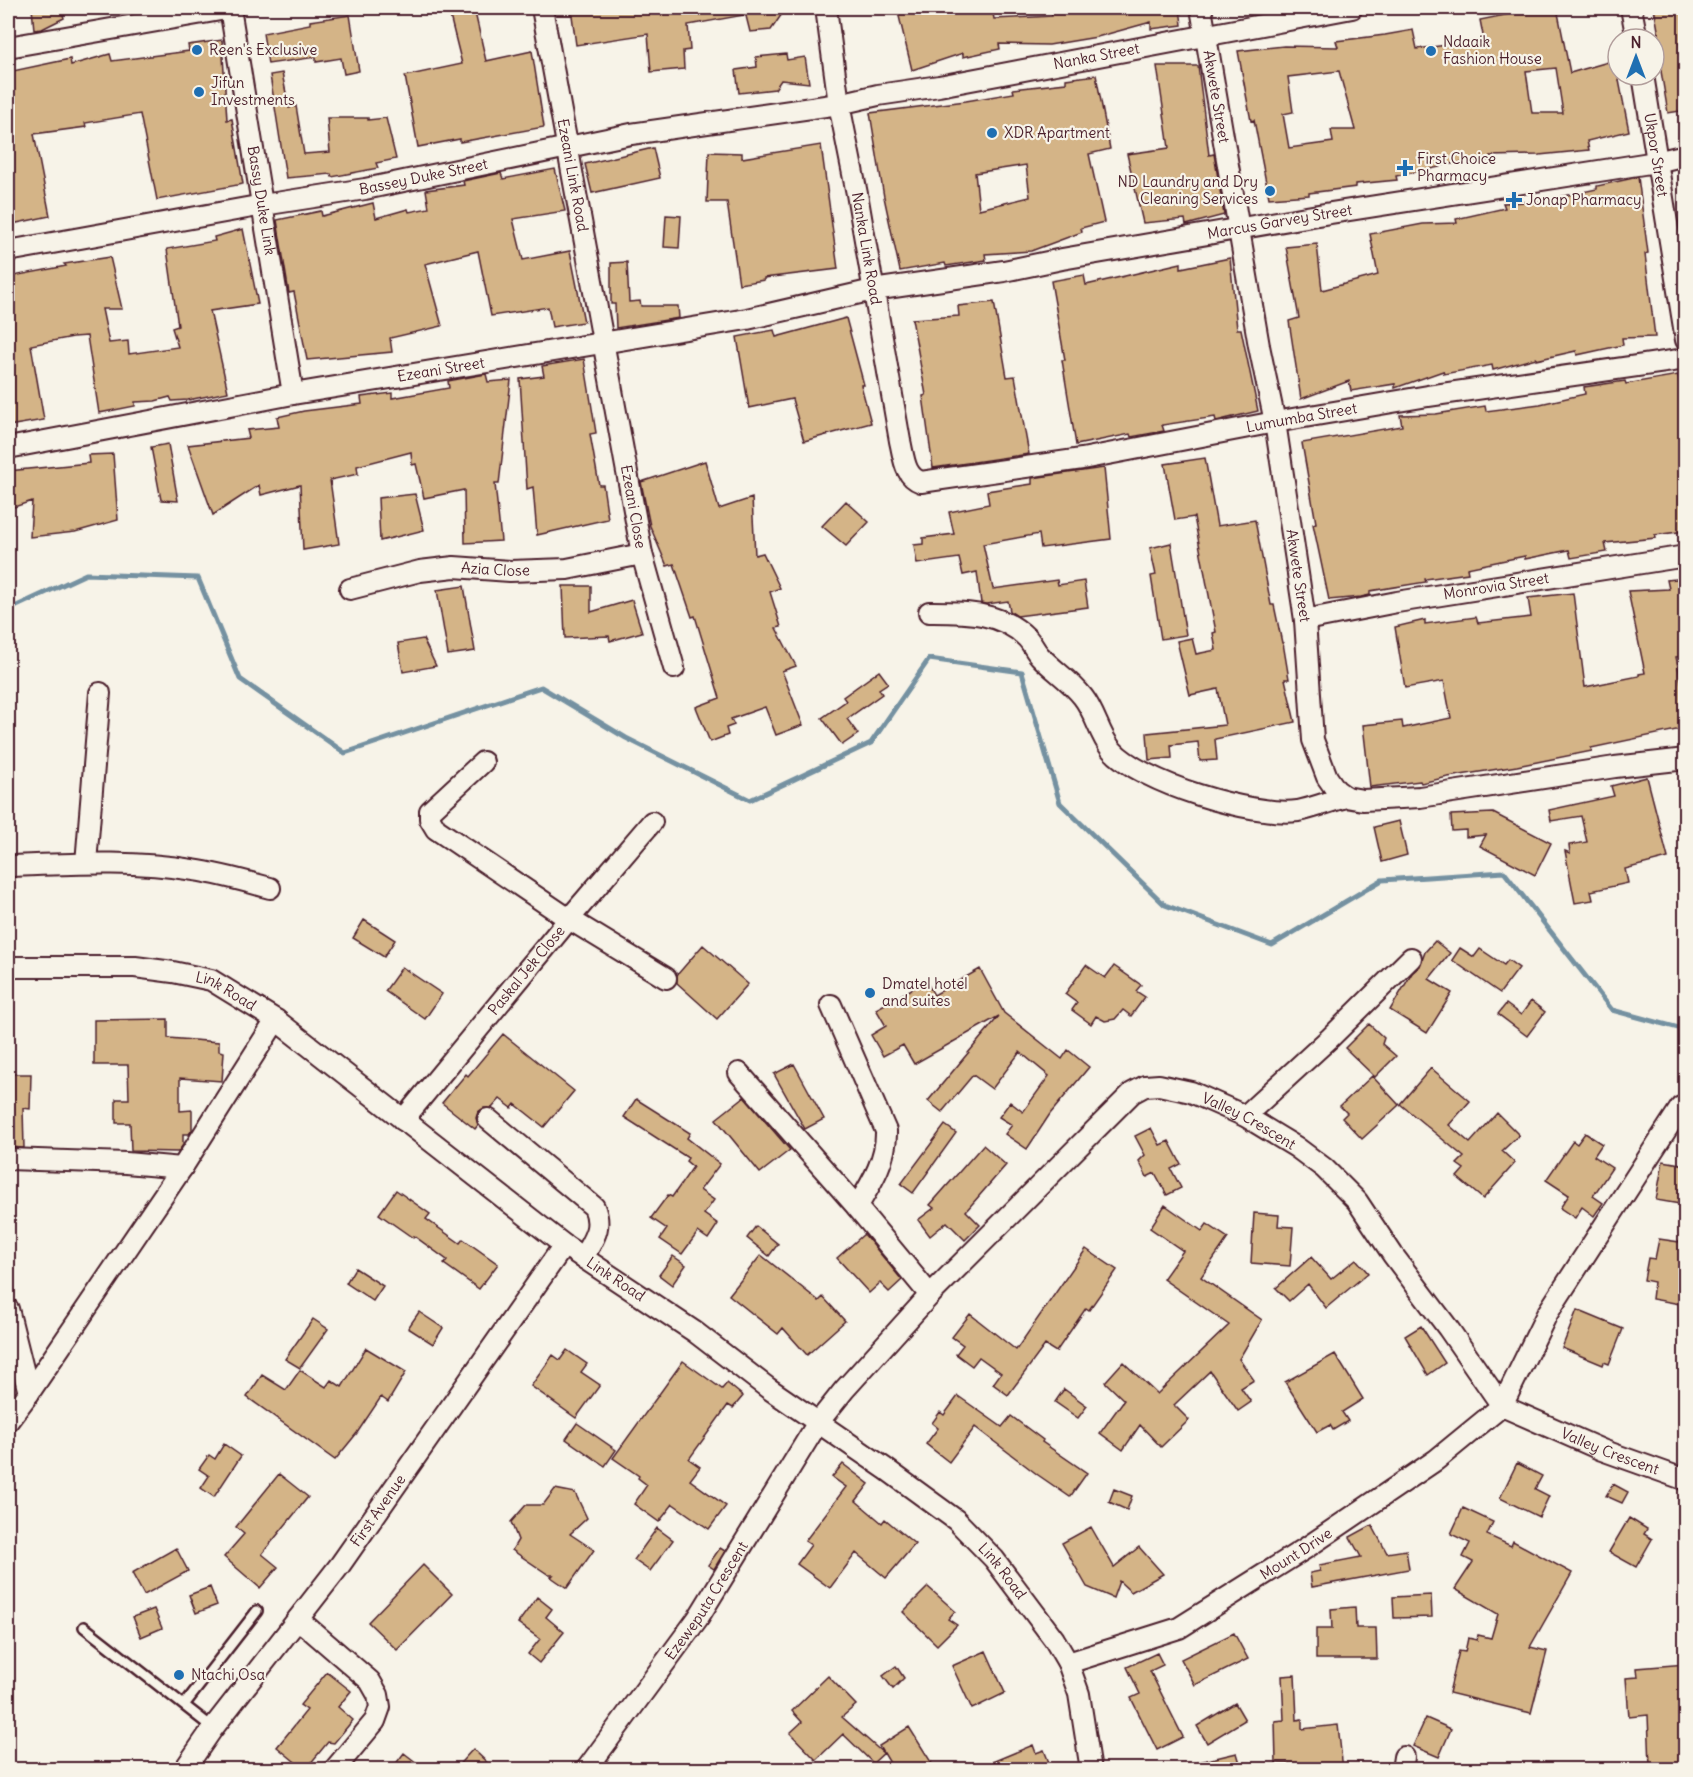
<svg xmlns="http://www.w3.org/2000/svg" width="1693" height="1777" font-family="Delius,sans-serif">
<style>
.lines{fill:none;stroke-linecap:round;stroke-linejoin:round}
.stream{stroke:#7491a1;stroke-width:5}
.building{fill:#d4b487;stroke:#4a1f2b;stroke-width:1.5;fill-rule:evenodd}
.lane-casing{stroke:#4a1f2b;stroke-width:14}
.street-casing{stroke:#4a1f2b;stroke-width:24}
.lane{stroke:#f7f3e8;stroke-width:9}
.street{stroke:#f7f3e8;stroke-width:20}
.poi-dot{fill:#1f6fb2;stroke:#f7f3e8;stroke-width:2}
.labels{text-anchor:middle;stroke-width:4.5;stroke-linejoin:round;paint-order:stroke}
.poi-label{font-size:15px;fill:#4a1f2b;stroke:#f7f3e8;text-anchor:start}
.street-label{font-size:15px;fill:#4a1f2b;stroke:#f7f3e8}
</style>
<rect width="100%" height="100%" fill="#f7f3e8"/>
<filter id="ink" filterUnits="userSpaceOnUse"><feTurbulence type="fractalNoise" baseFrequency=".0167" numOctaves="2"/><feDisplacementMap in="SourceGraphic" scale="12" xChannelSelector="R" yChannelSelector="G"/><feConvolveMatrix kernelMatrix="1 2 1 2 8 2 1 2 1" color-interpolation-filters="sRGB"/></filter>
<g filter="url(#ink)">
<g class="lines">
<path class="stream" d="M8 610 86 574 198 578 240 679 345 753 541 687 626 738 750 800 871 743 929 659 1022 672 1060 803 1165 905 1272 945 1382 880 1504 872 1612 1010 1686 1030"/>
</g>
<path class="building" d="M32 8H61L64 18 42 29 34 30Z
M448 8H474L486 61 532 51 544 127 460 142V139L418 147 405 76 462 64Z
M571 8H743L744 15 688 25 690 50 683 51 684 69 651 72 648 34 576 45Z
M744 8H786L771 30 750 32Z
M897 8H992L994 19 1052 16 1050 8H1180L1182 25 1151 29V22L1097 37 1049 45 999 44 1000 49 963 57V53L912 70Z
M1519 8H1557L1570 73 1615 60 1629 131 1587 141 1589 150 1539 155 1490 156 1491 160 1440 165V167L1396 176 1397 180 1356 184V187L1309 193V195L1269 198 1254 120 1251 121 1238 51 1284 46 1338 47 1336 41 1385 35 1413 30 1417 49 1484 40 1480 20 1520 12ZM1556 68 1563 113H1532L1526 71ZM1339 71 1355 130H1331L1333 142 1289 148 1283 114 1293 112 1288 77Z
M1654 8H1686V42L1680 43 1686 80V110L1668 113 1658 53 1662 52Z
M350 15 359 71 344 74 341 58 316 62V57L268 64 263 33 310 24V21Z
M222 40 227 120 232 119 243 184 157 200 140 114 85 123 86 127 34 134 50 216 12 224 8 194V72L70 59 71 65 110 54 112 61 189 51 188 45Z
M786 54 787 60 805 57 809 83 781 80 775 89 739 93 736 70 757 67 756 57Z
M1157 66H1198L1209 155 1214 154 1224 215 1186 225 1185 219 1143 223 1127 154 1169 148Z
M282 73 289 108 296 106 304 154 330 152 327 118H368V120L386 118 396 159 376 163 378 168 332 177 331 174 286 178 270 75Z
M1096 75 1110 149 1089 154 1104 222 1081 228 1082 232 1031 251 985 254 986 260 946 266 945 263 900 271 884 197 870 113 966 101 1014 93 1013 89 1066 83V79ZM1026 165 1030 197 979 209 975 173Z
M821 145 838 269 764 278V280L739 284 727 202H707L709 152 742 153V158Z
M653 148 660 178 592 193 585 164Z
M555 169 565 211 513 219 523 260 570 251 584 322 552 327 548 307 491 316 478 251 425 264 442 326 390 338 392 352 307 360 294 292 289 293 277 220 321 211 322 216 373 203 376 218 408 209 409 212 429 208 426 190 464 185 463 181 501 173 503 179Z
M1638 177 1648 253 1645 254 1655 337 1622 338 1623 345 1577 355 1576 351 1536 360V358L1493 370 1492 365 1444 374 1443 371 1395 388V384L1351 391 1349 381 1301 399 1289 321 1299 318 1286 247 1317 244 1322 290 1378 275 1370 234 1423 224 1457 223 1456 219 1505 208 1503 203 1554 201V198L1597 189V186Z
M666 215 681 216 679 248 664 247Z
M243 229 258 304 210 311 228 392 188 400 172 401 170 397 155 401 135 402V406L99 413 87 336 73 337 31 345 44 420 8 426V277L66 266 64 264 110 257 122 309H102L109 343 128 341 129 354 178 347 172 328 178 326 167 249 215 241 214 237Z
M1230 258 1237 329H1241L1258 411 1216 421 1215 417 1162 425 1164 431 1131 437 1130 434 1076 445 1062 360H1065L1051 281 1084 275 1086 285 1181 263V268Z
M627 262 629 302 640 301 641 306H678L679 318 616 328 615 304H611V263Z
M994 302 1007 377 1015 376 1029 454 933 468 923 396 926 395 912 319 959 316 958 306Z
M846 318 864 385H861L871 423 804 441 792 399 749 408 737 337 774 330 776 337Z
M584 359 596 433 590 434 599 485H603L608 519 537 535 533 487 527 489 520 379 544 376 542 366Z
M486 374 488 382 511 380 499 484H495L501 541 465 543 464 490 424 498 416 464 412 465 411 452 357 466 358 474 330 480 339 544 303 550 300 485 261 495 259 485 213 515 188 445 249 438 247 430 279 427 277 417 304 411 362 404 361 397 392 393V398L449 388 448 381Z
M1678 375 1686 415V531L1655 535 1656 538 1605 543 1607 552 1571 558 1569 550 1525 559V556L1467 568 1468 573 1425 579 1426 582 1370 591V595L1361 597 1329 600 1313 524 1316 523 1302 443 1402 426 1400 415 1436 414 1485 406 1486 411 1540 404 1585 394 1584 387 1625 381 1626 384Z
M168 444 178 501 161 500 151 447Z
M113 454 118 520 75 532 30 537 32 501 8 509V471L89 463 88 455Z
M1205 458 1217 526 1255 520 1271 605H1274L1282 643H1283L1289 679H1285L1295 722 1215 739 1217 760 1200 761 1198 742 1171 745 1172 758 1149 760 1147 733 1225 725 1218 689 1190 695 1177 641 1192 638 1196 654 1216 650 1213 633 1216 632 1194 517 1175 520 1165 464Z
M705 461 719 509 752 498 755 555 763 553 780 588 770 592 781 627 776 628 796 666 782 671 803 725 776 735 765 707 731 719 734 725 726 728 728 735 710 742 696 707 720 698 695 616 692 617 674 564 667 566 650 526 641 482Z
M1104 468 1111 539 1041 548 1039 534 983 544 993 589 1057 580 1058 585 1084 581 1088 607 1017 616 1010 611 1008 601 987 604 981 603 977 572 963 575 959 558 917 564 914 545 923 544V538L954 534 949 512 989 504 987 491 1032 484V478Z
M415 494 424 530 380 541 378 498Z
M846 501 869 522 846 546 822 526Z
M1171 543 1186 635 1161 639 1151 576 1156 575 1150 548Z
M1686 578V656L1676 657 1686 706V728L1591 748 1592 751 1517 766 1448 777 1421 783 1420 781 1370 787 1363 725 1402 721 1403 728 1451 718 1444 681 1405 688 1395 627 1425 620V624L1476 617 1478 623 1531 617 1528 598 1573 593 1585 687 1639 676V674L1645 673 1628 591 1669 589 1667 580Z
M464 586 475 651 448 655 437 590Z
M563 586H591V612L632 600 642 632 610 641 609 636 565 638Z
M423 639 436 666 403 672 398 643Z
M879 671 888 683 879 689 882 694 847 719 858 734 842 745 822 718 846 701 843 697Z
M1647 777 1668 858 1625 869 1628 883 1591 891 1593 900 1575 903 1565 851 1570 853 1569 845 1587 842 1581 816 1551 821 1549 810 1614 796 1611 786Z
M1493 813 1551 843 1535 875 1480 846 1486 835 1466 837V830L1452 831 1451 815Z
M1399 821 1407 855 1382 862 1374 827Z
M364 920 395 940 384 957 353 938Z
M1435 941 1450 953 1429 979 1452 993 1427 1033 1390 1010 1412 973 1420 966 1425 952Z
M703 945 748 984 717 1019 677 983V975Z
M1460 948 1474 957 1480 949 1504 965 1508 960 1519 968 1500 993 1452 960Z
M1086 965 1105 978 1114 966 1141 985 1136 991 1145 997 1131 1016 1123 1010 1115 1019 1105 1021 1096 1016 1091 1024 1072 1010 1077 1003 1065 994Z
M402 967 442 994 425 1019 385 991Z
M980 969 1004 1013 1062 1059 1068 1050 1089 1067 1050 1114 1027 1149 1005 1134 1012 1125 999 1117 1010 1102 1023 1112 1049 1076 1020 1052 992 1089 973 1075 942 1112 928 1101 999 1016 914 1064 903 1045 883 1056 871 1035 886 1026 876 1009 926 981 934 995Z
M1531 1001 1545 1012 1527 1036 1498 1014 1506 1004 1521 1015Z
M168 1019V1038L219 1042V1051L224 1052 222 1081 180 1078V1111L192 1110V1130L189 1134H183V1145L178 1152 131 1151 130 1123H116V1099H129L128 1065H94V1020Z
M1369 1024 1384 1038 1382 1044 1396 1056 1375 1077 1345 1048Z
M503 1034 574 1091 544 1127 515 1104 512 1108 500 1099 492 1108H484L478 1112 476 1118 478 1125 475 1129 442 1103 466 1074 468 1076Z
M794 1064 824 1119 805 1129 774 1074Z
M1431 1068 1470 1101 1449 1125 1470 1143 1497 1113 1519 1135 1502 1151 1515 1163 1483 1199 1457 1177 1464 1169 1457 1164 1464 1157 1400 1104Z
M8 1074H31L30 1109 23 1108 24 1148 8 1147Z
M1372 1076 1399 1105 1362 1139 1342 1118 1347 1113 1340 1106Z
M744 1097 790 1150 760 1173 716 1119Z
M636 1099 690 1133 687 1138 720 1164 700 1190 714 1200 704 1214 718 1224 708 1239 698 1232 682 1254 660 1239 667 1229 651 1218 668 1195 672 1197 693 1167 686 1161 688 1158 624 1117Z
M945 1125 956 1133 913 1193 901 1184Z
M1151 1128 1160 1145 1169 1141 1181 1164 1171 1169 1181 1188 1167 1195 1155 1173 1147 1177 1139 1161 1145 1155 1135 1136Z
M1585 1133 1602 1144 1594 1156 1612 1168 1593 1196 1603 1203 1594 1216 1582 1207 1575 1218 1560 1208 1569 1195 1546 1180 1573 1141 1577 1144Z
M983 1145 1006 1165 966 1211 980 1225 965 1240 947 1222 930 1236 918 1220 934 1208 930 1205Z
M1663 1161 1686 1165V1205L1656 1200Z
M396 1190 430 1214 426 1219 460 1243 463 1239 498 1264 479 1289 444 1264 447 1260 414 1236 413 1238 379 1214Z
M1165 1205 1202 1231 1207 1224 1228 1238 1201 1277 1262 1320 1239 1359 1254 1380 1241 1388 1251 1402 1238 1411 1210 1371 1174 1405 1189 1420 1161 1447 1140 1425 1123 1450 1100 1433 1124 1400 1105 1382 1123 1362 1157 1394 1229 1325 1163 1279 1183 1251 1150 1228Z
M1254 1213 1279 1215 1278 1226 1293 1227 1290 1266 1251 1263Z
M756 1226 778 1244 769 1256 747 1238Z
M864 1234 902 1280 889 1292 880 1283 869 1293 837 1258Z
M1659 1239 1686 1243V1305L1652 1299 1654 1282 1644 1280 1648 1258 1655 1259Z
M1086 1249 1117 1270 1089 1310 1086 1308 1056 1352 1045 1345 1008 1395 993 1384 1001 1373 979 1357 972 1366 956 1354 963 1345 952 1337 970 1314 1016 1350Z
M761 1255 819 1301 823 1297 845 1321 807 1355 783 1328 778 1334 729 1295Z
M673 1256 686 1265 672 1285 659 1275Z
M1311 1257 1331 1279 1356 1259 1368 1273 1326 1308 1308 1284 1289 1301 1276 1288Z
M355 1268 383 1286 373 1301 346 1283Z
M1577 1310 1623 1329 1609 1364 1604 1362 1603 1365 1562 1348Z
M419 1312 443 1328 433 1344 408 1328Z
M313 1319 328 1329 300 1368 285 1359Z
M1421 1326 1445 1363 1428 1375 1405 1336Z
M366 1348 406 1372 388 1402 381 1397 357 1433 335 1460 247 1397 262 1375 286 1390 300 1370 326 1387 331 1380 342 1387Z
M567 1350 587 1364 581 1372 600 1385 576 1418 531 1386 553 1355 560 1360Z
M1335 1354 1363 1399 1342 1412 1348 1421 1333 1430 1330 1425 1317 1432 1285 1382Z
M683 1361 722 1389 727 1383 743 1396 733 1408 728 1405 689 1459 700 1467 690 1480 726 1506 709 1529 673 1504 659 1522 634 1504 647 1485 638 1478 639 1476 613 1458Z
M1064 1389 1087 1406 1078 1418 1055 1402Z
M958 1396 1002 1427 1011 1416 1043 1440 1042 1442 1087 1473 1070 1497 1038 1475 975 1427 949 1462 926 1444 938 1428 932 1423 940 1412 944 1415Z
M577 1423 616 1450 605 1466 566 1439Z
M224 1444 241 1456 214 1497 201 1488 209 1476 199 1469 209 1455 215 1459Z
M1517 1463 1542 1476 1535 1489 1549 1496 1539 1517 1500 1498Z
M843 1464 869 1484 856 1501 882 1523 885 1519 915 1544 886 1578 856 1553 830 1588 797 1564 811 1545 805 1541 846 1487 832 1477Z
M279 1474 308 1497 262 1554 278 1567 260 1588 224 1557 244 1534 236 1527Z
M1613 1484 1628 1492 1622 1503 1606 1496Z
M555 1489 575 1493 587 1518 570 1534 594 1550 567 1588 551 1577 553 1575H549L512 1550 518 1540 511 1522 526 1505H543Z
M1114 1489 1132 1496 1127 1510 1109 1502Z
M1463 1508 1493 1522 1487 1535 1511 1546 1513 1541 1572 1573 1530 1647 1547 1651 1531 1713 1449 1693 1459 1651 1465 1652 1468 1638 1477 1640 1478 1635 1491 1638 1498 1614 1455 1589 1473 1562 1463 1557 1470 1543 1451 1534Z
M1629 1518 1647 1529 1644 1534 1652 1539 1636 1567 1609 1552Z
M1372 1525 1387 1553 1406 1550 1409 1569 1312 1587 1310 1573 1320 1571 1319 1565 1361 1557 1350 1537Z
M1091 1527 1114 1567 1139 1547 1163 1574 1131 1592 1119 1581 1113 1598 1087 1587 1062 1543Z
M657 1528 673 1540 650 1571 634 1560Z
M176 1548 188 1571 144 1595 132 1573Z
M720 1548 725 1551 714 1569 708 1565Z
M423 1565 452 1594 397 1650 368 1622Z
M210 1587 217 1605 196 1613 189 1595Z
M928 1587 955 1611 948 1619 957 1625 937 1645 903 1612Z
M1431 1595 1432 1617 1394 1618 1393 1597Z
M537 1597 552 1609 546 1617 564 1632 539 1663 528 1654 540 1639 518 1623Z
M1355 1607 1356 1628H1376L1377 1659H1316V1629H1332L1331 1609Z
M154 1609 162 1628 141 1637 133 1617Z
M1234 1633 1248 1659 1195 1685 1181 1659Z
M986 1651 1005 1693 972 1709 952 1666Z
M1157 1653 1163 1665 1150 1671 1183 1737 1157 1750 1131 1698 1140 1694 1127 1667Z
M1686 1664V1714L1682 1715 1685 1764 1650 1766 1648 1715 1629 1717 1626 1678 1638 1677 1637 1668Z
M896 1666 904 1678 893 1689 883 1676Z
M327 1672 351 1691 338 1707 353 1720 334 1743 328 1742 305 1770 277 1747 307 1710 300 1705Z
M1295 1675 1297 1720 1302 1719V1729L1338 1725 1343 1770H1308L1307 1765 1276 1763 1275 1721 1284 1720 1282 1676Z
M828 1676 856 1705 842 1717 883 1753 879 1746 909 1727 936 1770H894L884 1753 873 1763 843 1734 816 1760 790 1733 802 1722 792 1711Z
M1235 1703 1245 1720 1207 1743 1197 1726Z
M1426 1718 1451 1729 1439 1757 1413 1746Z
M1033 1745 1036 1753 1044 1750 1052 1770H973Z
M473 1749 495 1770H454Z
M404 1753 426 1770H391Z
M1237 1753 1242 1770H1190V1764Z"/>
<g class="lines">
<defs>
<path id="lane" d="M84 1627 213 1728
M184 1705 257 1611"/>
<g id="street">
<path id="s1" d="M230 8 293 394"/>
<path id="s2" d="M542 8 642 554 674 668"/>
<path id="s3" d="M826 8 839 104 857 194 900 441C904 457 904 476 921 482L1082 459 1275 422 1428 396 1686 359"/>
<path id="s4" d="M1201 8 1259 346 1275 422 1305 620 1313 740 1327 777 1336 790 1346 797 1363 800 1420 797 1615 767 1686 759"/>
<path d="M1631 8 1637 39"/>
<path d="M8 47 232 8"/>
<path id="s5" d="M1643 75 1686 340"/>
<path id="s6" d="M8 251 263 205 365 189 631 134 839 104 878 95 939 86 1352 8"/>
<path id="s7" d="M8 448 293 394 747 319 873 290 1004 271 1062 259 1318 215 1656 162 1686 155"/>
<path id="s8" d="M350 589 420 571 454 567 510 571 567 569 642 554"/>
<path d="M929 612C963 612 1001 611 1027 638 1032 643 1035 651 1040 656 1054 671 1070 680 1083 697 1095 712 1099 734 1111 749 1140 783 1254 817 1298 811 1314 808 1330 801 1346 797"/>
<path id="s9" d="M1305 620 1397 602 1686 556"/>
<path d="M483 762 430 811V819L436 829 569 919 666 978"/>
<path d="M86 863 100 693"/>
<path d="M8 866C69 864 132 860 193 870 220 874 245 881 270 888"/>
<path id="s10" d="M8 967H135L173 972 211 980 276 1020 564 1245 695 1332 768 1388 886 1469 956 1520 994 1559 1054 1639 1068 1663 1079 1694 1091 1770"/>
<path d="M831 1005 886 1131C887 1159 871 1184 857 1207"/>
<path d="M739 1073 857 1207 930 1295"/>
<path d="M1245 1116 1330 1038 1411 958"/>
<path d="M488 1119 594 1207C603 1228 593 1239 583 1258"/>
<path id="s11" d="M403 1120 569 919 652 822"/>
<path d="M8 1159 126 1163 182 1168"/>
<path d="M8 1309 29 1393"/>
<path d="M8 1421 29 1393 182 1168 276 1020"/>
<path d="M298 1619 370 1681 378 1695 380 1707 375 1721 334 1770"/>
<path id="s12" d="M1068 1663 1179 1628 1306 1548 1436 1460 1502 1406 1547 1314 1681 1107"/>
<path id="s13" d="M184 1770 213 1728 340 1565 564 1245"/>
<path id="s14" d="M586 1770 698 1618 817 1424 844 1390 930 1295 1132 1093 1145 1086 1159 1085 1191 1092 1245 1116 1296 1147 1324 1168 1357 1201 1393 1255 1448 1328 1502 1406 1602 1450 1686 1480"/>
<path d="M1402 1770 1404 1757"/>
</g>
</defs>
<use href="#lane" class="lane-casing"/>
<use href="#street" class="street-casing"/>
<use href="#lane" class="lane"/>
<use href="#street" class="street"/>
</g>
</g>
<g class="poi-dot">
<circle cx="197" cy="50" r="6"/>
<circle cx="1431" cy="51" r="6"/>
<circle cx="199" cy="92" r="6"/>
<circle cx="992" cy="133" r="6"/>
<path d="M1402 159h6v6h6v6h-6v6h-6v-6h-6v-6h6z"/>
<circle cx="1270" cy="191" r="6"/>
<path d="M1511 191h6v6h6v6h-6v6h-6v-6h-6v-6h6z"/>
<circle cx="870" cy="993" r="6"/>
<circle cx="179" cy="1675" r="6"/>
</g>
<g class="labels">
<g class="poi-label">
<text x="1443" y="47">Ndaaik<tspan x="1443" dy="17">Fashion House</tspan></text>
<text x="209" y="55">Reen's Exclusive</text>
<text x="211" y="88">Jifun<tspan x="211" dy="17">Investments</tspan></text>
<text x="1004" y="138">XDR Apartment</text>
<text x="1417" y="164">First Choice<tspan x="1417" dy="17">Pharmacy</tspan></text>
<text x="1258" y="187" text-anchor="end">ND Laundry and Dry<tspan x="1258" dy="17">Cleaning Services</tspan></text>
<text x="1526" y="205">Jonap Pharmacy</text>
<text x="882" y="989">Dmatel hotel<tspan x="882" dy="17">and suites</tspan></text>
<text x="191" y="1680">Ntachi Osa</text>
</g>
<g class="street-label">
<text dy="5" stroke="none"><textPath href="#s6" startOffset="1106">Nanka Street</textPath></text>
<text dy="5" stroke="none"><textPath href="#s4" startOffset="90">Akwete Street</textPath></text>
<text dy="5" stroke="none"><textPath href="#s5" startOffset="81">Ukpor Street</textPath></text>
<text dy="5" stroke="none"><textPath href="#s2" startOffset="170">Ezeani Link Road</textPath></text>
<text dy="5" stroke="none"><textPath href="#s6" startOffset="422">Bassey Duke Street</textPath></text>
<text dy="5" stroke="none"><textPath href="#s1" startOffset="195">Bassy Duke Link</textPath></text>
<text dy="5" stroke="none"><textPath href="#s7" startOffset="1292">Marcus Garvey Street</textPath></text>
<text dy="5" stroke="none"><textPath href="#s3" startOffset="244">Nanka Link Road</textPath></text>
<text dy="5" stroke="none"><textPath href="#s7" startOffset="440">Ezeani Street</textPath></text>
<text dy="5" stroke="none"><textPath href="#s3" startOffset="874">Lumumba Street</textPath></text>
<text dy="5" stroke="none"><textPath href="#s2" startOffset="507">Ezeani Close</textPath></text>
<text dy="5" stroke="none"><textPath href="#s8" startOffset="148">Azia Close</textPath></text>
<text dy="5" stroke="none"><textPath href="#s4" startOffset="576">Akwete Street</textPath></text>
<text dy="5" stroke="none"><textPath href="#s9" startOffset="194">Monrovia Street</textPath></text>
<text dy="5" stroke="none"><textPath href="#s11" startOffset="194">Paskal Jek Close</textPath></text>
<text dy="5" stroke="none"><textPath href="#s10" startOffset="222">Link Road</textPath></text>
<text dy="5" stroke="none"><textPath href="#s14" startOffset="1000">Valley Crescent</textPath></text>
<text dy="5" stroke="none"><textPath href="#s10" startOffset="708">Link Road</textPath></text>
<text dy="5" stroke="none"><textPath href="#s14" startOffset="1504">Valley Crescent</textPath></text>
<text dy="5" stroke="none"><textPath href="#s13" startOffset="324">First Avenue</textPath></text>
<text dy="5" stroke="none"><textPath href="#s12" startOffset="255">Mount Drive</textPath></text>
<text dy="5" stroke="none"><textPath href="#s10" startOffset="1194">Link Road</textPath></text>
<text dy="5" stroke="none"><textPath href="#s14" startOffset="208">Ezeweputa Crescent</textPath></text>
</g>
</g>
<rect width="1693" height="1777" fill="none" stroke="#f7f3e8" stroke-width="30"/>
<rect x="15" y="15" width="1663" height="1747" fill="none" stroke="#4a1f2b" stroke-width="2" filter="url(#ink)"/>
<g transform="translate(1636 57)"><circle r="28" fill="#f7f3e8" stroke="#b29e9c" stroke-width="1.5"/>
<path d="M0-4.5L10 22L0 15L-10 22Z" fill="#1f6fb2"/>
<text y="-9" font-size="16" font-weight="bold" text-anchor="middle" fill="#4a1f2b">N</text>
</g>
</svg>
